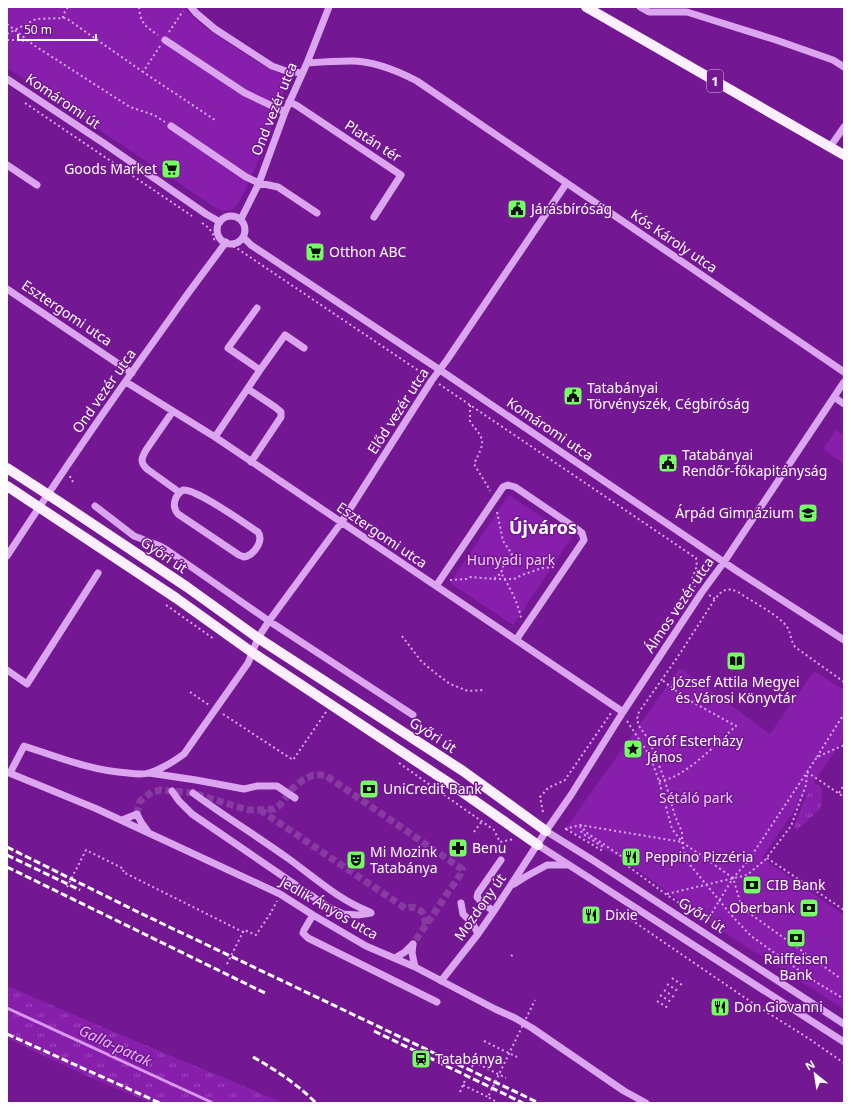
<svg xmlns="http://www.w3.org/2000/svg" width="851" height="1110" font-family="'Noto Sans',sans-serif">
<style>
.grass{fill:url(#grass-tufts)}
.park{fill:#871fac}
.lines{fill:none;stroke-linecap:round;stroke-linejoin:round}
.stream{stroke:#da98f3;stroke-width:3}
.minor-tunnel{stroke:#883aa2;stroke-width:7;stroke-dasharray:7 3.5;stroke-linecap:butt}
.path{stroke:#dca5f0;stroke-width:2;stroke-dasharray:2 3;stroke-linecap:butt}
.minor{stroke:#dca5f0;stroke-width:7}
.major{stroke:#fcefff;stroke-width:10}
.rail{stroke:#fff;stroke-width:3;stroke-dasharray:7 3;stroke-linecap:butt}
.path-bridge{stroke:#dca5f0;stroke-width:2;stroke-dasharray:2 3;stroke-linecap:butt}
.labels{text-anchor:middle;stroke-width:3;stroke-linejoin:round;paint-order:stroke}
.shield{fill:#731792;stroke:#d5b9de;stroke-width:1}
.shield-label{font-size:13px;font-weight:bold;fill:#fff}
.street-label{font-size:14px;fill:#fff;stroke:#731792}
.poi-label{font-size:14px;fill:#fff;stroke:#731792;text-anchor:start}
.park-label{font-size:14px;fill:#efccfc;stroke:#731792}
.water-label{font-size:15px;font-style:italic;fill:#e4b1f7;stroke:#731792}
.district-label{font-size:18px;font-weight:bold;fill:#fff;stroke:#731792}
</style>
<defs>
<pattern id="grass-tufts" width="24" height="20" patternUnits="userSpaceOnUse"><rect width="24" height="20" fill="#871fac"/><path d="M3 7l-1-3M5 7V3M7 7l1-3M15 17l-1-3M17 17v-4M19 17l1-3" fill="none" stroke="#9f4cbd"/></pattern>
</defs>
<rect width="100%" height="100%" fill="#731792"/>
<path class="grass" d="M814 782 822 789 821 808 796 831 794 827 809 789Z
M7 986 114 1032 284 1103H151L82 1074 7 1038Z"/>
<path class="park" d="M7 7H184C197 23 213 33 230 44 248 56 265 68 284 76L286 79 285 86 266 143 242 197C236 208 229 215 216 208L7 68Z
M836 430 844 435V464L823 449Z
M509 495 572 537 513 625 450 583Z
M680 668 770 734 814 671 844 690V738L762 858 844 915V1009L717 928 624 860 565 829Z"/>
<g class="lines">
<path class="stream" d="M7 1008 213 1103"/>
<path class="minor-tunnel" d="M260 810 405 908C419 905 426 912 425 926
M137 814 140 801 152 792 161 790 193 793 248 810 274 809 280 805 293 788 303 780 313 775H325L462 869 460 875 413 944"/>
<path class="path" d="M139 7C140 23 146 27 158 35
M63 18V15L68 7
M7 24 35 46 130 107 154 115 165 122
M169 32 183 11
M7 34 36 19 66 18 143 72
M7 40H17L28 41
M160 46 143 72 215 120
M25 103 192 216
M202 223C210 228 215 234 214 243
M233 247H235L425 375
M439 384 696 558 697 566 692 579 695 587
M470 405V422C486 441 485 441 474 464L488 487 490 491
M70 476 71 480 74 482
M497 512 503 541 512 554 505 561 501 573C509 586 518 602 521 618
M494 579H514L522 575 542 568 554 567
M450 580 466 579 471 577 494 579 501 573
M709 595 715 599
M166 605 214 639
M402 636 421 661 434 672 450 684 468 691 484 690
M844 682 795 647C790 639 791 633 787 627 779 615 751 601 738 592 727 587 722 590 715 599L677 658 639 712 637 719 639 726 649 740 665 781 675 816 682 832V842L686 860 733 917 751 936 811 979 844 999
M190 692 209 705
M223 714 293 760 326 712
M627 721 650 756 659 781 672 829 682 842 733 878 742 908 840 978
M817 757 821 750 844 714
M399 763 494 830 500 842 514 839
M807 772 844 797
M659 781C684 779 717 743 736 726L685 698 662 680
M839 793 844 785
M543 812 540 797 548 788 565 780 611 713
M580 825 587 833 621 856 625 864 667 895 707 921 733 878 748 861 817 757 844 745
M565 829 580 825 682 842
M566 829 601 850 603 847 582 833 580 827
M474 832 482 821
M767 858 844 910
M67 887 86 850 124 869 123 872 243 932
M667 894 747 875 765 860 791 826 806 785 807 774
M627 917 757 1006 808 1038 844 1063
M511 955 515 958
M227 964 244 930 256 935 270 914 277 901
M672 978 682 985
M667 984 678 991
M664 990 674 997
M660 995 671 1002
M657 1001 668 1008
M484 1041 517 1057
M474 1062 506 1078
M472 1067 476 1058
M463 1085 488 1097
M460 1092 466 1078"/>
<path class="minor" d="M191 7 196 13 215 29 272 66 286 71 302 73
M640 7 649 12H687L776 40 833 60 844 67
M165 40 245 93 285 112
M307 63C321 62 336 61 351 61 374 61 396 70 417 81L844 372
M7 79 105 144 206 214 220 222
M289 102 296 105 401 175 374 217
M171 126 246 177 259 183 278 187 317 213
M830 147 844 127
M7 165 37 185
M217 230a14 14 0 1 1 28 0a14 14 0 1 1-28 0Z
M241 219 259 183 285 112 307 63 329 7
M243 237 251 245 440 370 737 571 844 640
M7 289 132 373
M260 370 285 335 304 348
M126 382 215 437 623 712
M248 389 275 407 281 412V417L251 462
M834 397 844 404
M173 411 146 450C141 459 140 462 147 469L179 492
M215 437 260 370 228 348 257 308
M183 490C197 489 244 523 258 532 264 541 254 555 244 557L239 555 178 514C171 506 175 495 183 490Z
M95 506 134 536 160 546 167 550 269 621 413 715
M7 556C60 475 115 395 172 316 189 291 208 267 226 242
M436 586 503 487 508 485 515 487 577 529 582 533 584 540 516 640
M7 670 27 684 98 573
M7 772 97 809 280 894 313 915 366 946 415 967 495 1009 515 1018 532 1028 624 1091 646 1103
M10 773 24 746C58 757 92 771 128 773 135 774 142 775 149 773 162 769 173 762 184 754L248 663 258 638 269 621 341 523 432 380 447 360 566 184
M149 773 196 780 244 789 257 786H277L295 798
M172 791 179 801 192 814 328 907 343 914 358 915 371 913
M193 793C224 816 257 836 289 859 315 878 339 900 370 912
M122 820 137 814 141 822 149 833
M546 831 591 859 844 1024
M538 845 844 1042
M514 884 525 877 547 865H568
M461 903 463 914 473 924 478 934
M494 911 483 904 477 897 478 893 501 860
M313 915 304 930 303 933 308 938 437 1002
M413 944 412 953 415 967
M395 958 405 952 413 944
M441 981 478 934 494 911 546 831 571 795 623 712 702 592 724 562 844 382"/>
<path class="major" d="M586 7 844 155
M7 468 61 503 187 587 258 638 463 771 546 831
M7 486 176 598 253 653 452 785 538 845"/>
<path class="rail" d="M7 847 140 913 539 1103
M7 855 80 890
M7 867 265 993
M374 1031 523 1103
M7 1034 160 1103
M253 1057C276 1070 297 1084 316 1103"/>
<path class="path-bridge" d="M495 1101 488 1097 535 1000"/>
</g>
<defs>
<symbol id="supermarket-square" viewBox="-11 -11 22 22"><rect x="-9" y="-9" width="18" height="18" rx="4" fill="#75ff65" stroke="#731792"/><path d="M-6-5.5h2.5l.6 2H6L4.5 2H-2.5L-4.4-4H-6ZM-1.5 3.2a1.3 1.3 0 1 0 .1 0ZM3 3.2a1.3 1.3 0 1 0 .1 0Z" fill="#111"/></symbol>
<symbol id="civic-square" viewBox="-11 -11 22 22"><rect x="-9" y="-9" width="18" height="18" rx="4" fill="#75ff65" stroke="#731792"/><path d="M-.6-6.5H3V-4.5H.6V-3L4-1V1h2V6H-6V1h2V-1L-.6-3ZM-1.2 2.5V6h2.4V2.5Z" fill="#111"/></symbol>
<symbol id="school-square" viewBox="-11 -11 22 22"><rect x="-9" y="-9" width="18" height="18" rx="4" fill="#75ff65" stroke="#731792"/><path d="M0-5L7-2L0 1L-7-2ZM-4 1L0 2.5L4 1V4Q0 6-4 4Z" fill="#111"/></symbol>
<symbol id="library-square" viewBox="-11 -11 22 22"><rect x="-9" y="-9" width="18" height="18" rx="4" fill="#75ff65" stroke="#731792"/><path d="M-6-4Q-3-5.5-.7-3.5V5Q-3 3-6 4ZM6-4Q3-5.5 .7-3.5V5Q3 3 6 4Z" fill="#111"/></symbol>
<symbol id="sight-square" viewBox="-11 -11 22 22"><rect x="-9" y="-9" width="18" height="18" rx="4" fill="#75ff65" stroke="#731792"/><path d="M0-6L1.8-2.2L6-1.7L2.9 1.2L3.7 5.4L0 3.3L-3.7 5.4L-2.9 1.2L-6-1.7L-1.8-2.2Z" fill="#111"/></symbol>
<symbol id="bank-square" viewBox="-11 -11 22 22"><rect x="-9" y="-9" width="18" height="18" rx="4" fill="#75ff65" stroke="#731792"/><path d="M-6-4H6V4H-6ZM0-2.3a2.3 2.3 0 1 0 0 4.6a2.3 2.3 0 1 0 0-4.6Z" fill="#111"/></symbol>
<symbol id="pharmacy-square" viewBox="-11 -11 22 22"><rect x="-9" y="-9" width="18" height="18" rx="4" fill="#75ff65" stroke="#731792"/><path d="M-2-6h4v4h4v4h-4v4h-4v-4h-4v-4h4Z" fill="#111"/></symbol>
<symbol id="restaurant-square" viewBox="-11 -11 22 22"><rect x="-9" y="-9" width="18" height="18" rx="4" fill="#75ff65" stroke="#731792"/><path d="M-5-6h1v4h1v-4h1v4h1v-4h1v5L-1.5 .5V6h-2V.5L-5-1ZM5-6V6H3V1.5H1.5Q1.5-4 5-6Z" fill="#111"/></symbol>
<symbol id="theatre-square" viewBox="-11 -11 22 22"><rect x="-9" y="-9" width="18" height="18" rx="4" fill="#75ff65" stroke="#731792"/><path d="M-5-5.5Q0-4 5-5.5V0Q5 5 0 6Q-5 5-5 0ZM-3.3-2.5H-1v1.5H-3.3ZM1-2.5H3.3v1.5H1ZM-2.8 1Q0 5.5 2.8 1Z" fill="#111"/></symbol>
<symbol id="station-square" viewBox="-11 -11 22 22"><rect x="-9" y="-9" width="18" height="18" rx="4" fill="#75ff65" stroke="#731792"/><path d="M-3-6H3Q5-6 5-4V2Q5 4 3 4L4.5 6H3L1.5 4h-3L-3 6H-4.5L-3 4Q-5 4-5 2V-4Q-5-6-3-6ZM-3.5-4v3h7v-3ZM-3.5 1v1.5H-2V1ZM2 1v1.5H3.5V1Z" fill="#111"/></symbol>
</defs>
<g fill-rule="evenodd">
<use href="#supermarket-square" x="160" y="158" width="22" height="22"/>
<use href="#civic-square" x="506" y="198" width="22" height="22"/>
<use href="#supermarket-square" x="304" y="241" width="22" height="22"/>
<use href="#civic-square" x="562" y="385" width="22" height="22"/>
<use href="#civic-square" x="657" y="452" width="22" height="22"/>
<use href="#school-square" x="797" y="502" width="22" height="22"/>
<use href="#library-square" x="725" y="650" width="22" height="22"/>
<use href="#sight-square" x="622" y="738" width="22" height="22"/>
<use href="#bank-square" x="358" y="778" width="22" height="22"/>
<use href="#pharmacy-square" x="447" y="837" width="22" height="22"/>
<use href="#restaurant-square" x="620" y="846" width="22" height="22"/>
<use href="#theatre-square" x="345" y="849" width="22" height="22"/>
<use href="#bank-square" x="741" y="874" width="22" height="22"/>
<use href="#bank-square" x="798" y="897" width="22" height="22"/>
<use href="#restaurant-square" x="580" y="904" width="22" height="22"/>
<use href="#bank-square" x="785" y="927" width="22" height="22"/>
<use href="#restaurant-square" x="709" y="996" width="22" height="22"/>
<use href="#station-square" x="410" y="1048" width="22" height="22"/>
</g>
<g class="labels">
<rect class="shield" x="707" y="70" width="16" height="22" rx="3"/>
<g class="shield-label">
<text x="715" y="86">1</text>
</g>
<g class="street-label">
<text transform="translate(63 101) rotate(34)" y="5">Komáromi út</text>
<text transform="translate(274 109) rotate(-68)" y="5">Ond vezér utca</text>
<text transform="translate(373 141) rotate(33)" y="5">Platán tér</text>
<text transform="translate(674 241) rotate(34)" y="5">Kós Károly utca</text>
<text transform="translate(67 313) rotate(34)" y="5">Esztergomi utca</text>
<text transform="translate(104 391) rotate(-55)" y="5">Ond vezér utca</text>
<text transform="translate(398 411) rotate(-57)" y="5">Előd vezér utca</text>
<text transform="translate(550 429) rotate(34)" y="5">Komáromi utca</text>
<text transform="translate(382 535) rotate(34)" y="5">Esztergomi utca</text>
<text transform="translate(164 555) rotate(34)" y="5">Győri út</text>
<text transform="translate(679 605) rotate(-56)" y="5">Álmos vezér utca</text>
<text transform="translate(433 735) rotate(33)" y="5">Győri út</text>
<text transform="translate(480 907) rotate(-55)" y="5">Mozdony út</text>
<text transform="translate(329 908) rotate(30)" y="5">Jedlik Ányos utca</text>
<text transform="translate(702 915) rotate(33)" y="5">Győri út</text>
</g>
<g class="poi-label">
<text x="157" y="174" text-anchor="end">Goods Market</text>
<text x="531" y="214">Járásbíróság</text>
<text x="329" y="257">Otthon ABC</text>
<text x="587" y="393">Tatabányai<tspan x="587" dy="16">Törvényszék, Cégbíróság</tspan></text>
<text x="682" y="460">Tatabányai<tspan x="682" dy="16">Rendőr-főkapitányság</tspan></text>
<text x="794" y="518" text-anchor="end">Árpád Gimnázium</text>
<text x="736" y="687" text-anchor="middle">József Attila Megyei<tspan x="736" dy="16">és Városi Könyvtár</tspan></text>
<text x="647" y="746">Gróf Esterházy<tspan x="647" dy="16">János</tspan></text>
<text x="383" y="794">UniCredit Bank</text>
<text x="472" y="853">Benu</text>
<text x="370" y="857">Mi Mozink<tspan x="370" dy="16">Tatabánya</tspan></text>
<text x="645" y="862">Peppino Pizzéria</text>
<text x="766" y="890">CIB Bank</text>
<text x="795" y="913" text-anchor="end">Oberbank</text>
<text x="605" y="920">Dixie</text>
<text x="796" y="964" text-anchor="middle">Raiffeisen<tspan x="796" dy="16">Bank</tspan></text>
<text x="734" y="1012">Don Giovanni</text>
<text x="435" y="1064">Tatabánya</text>
</g>
<g class="park-label">
<text x="511" y="565">Hunyadi park</text>
<text x="696" y="803">Sétáló park</text>
</g>
<g class="water-label">
<text transform="translate(115 1046) rotate(25)" y="5">Galla-patak</text>
</g>
<g class="district-label">
<text x="543" y="534">Újváros</text>
</g>
</g>
<rect width="851" height="1110" fill="none" stroke="#ffffff" stroke-width="16"/>
<g transform="translate(815 1074) rotate(330)" stroke="#731792" stroke-width="3" paint-order="stroke">
<path d="M0-3L7 15L0 10L-7 15Z" fill="#ffffff"/>
<text y="-6" font-size="11" font-weight="bold" text-anchor="middle" fill="#ffffff">N</text>
</g>
<path d="M18 34v6h78v-6" fill="none" stroke="#ffffff" stroke-width="2"/>
<text x="24" y="34" font-size="12" fill="#ffffff" stroke="#731792" stroke-width="3" paint-order="stroke">50 m</text>
</svg>
